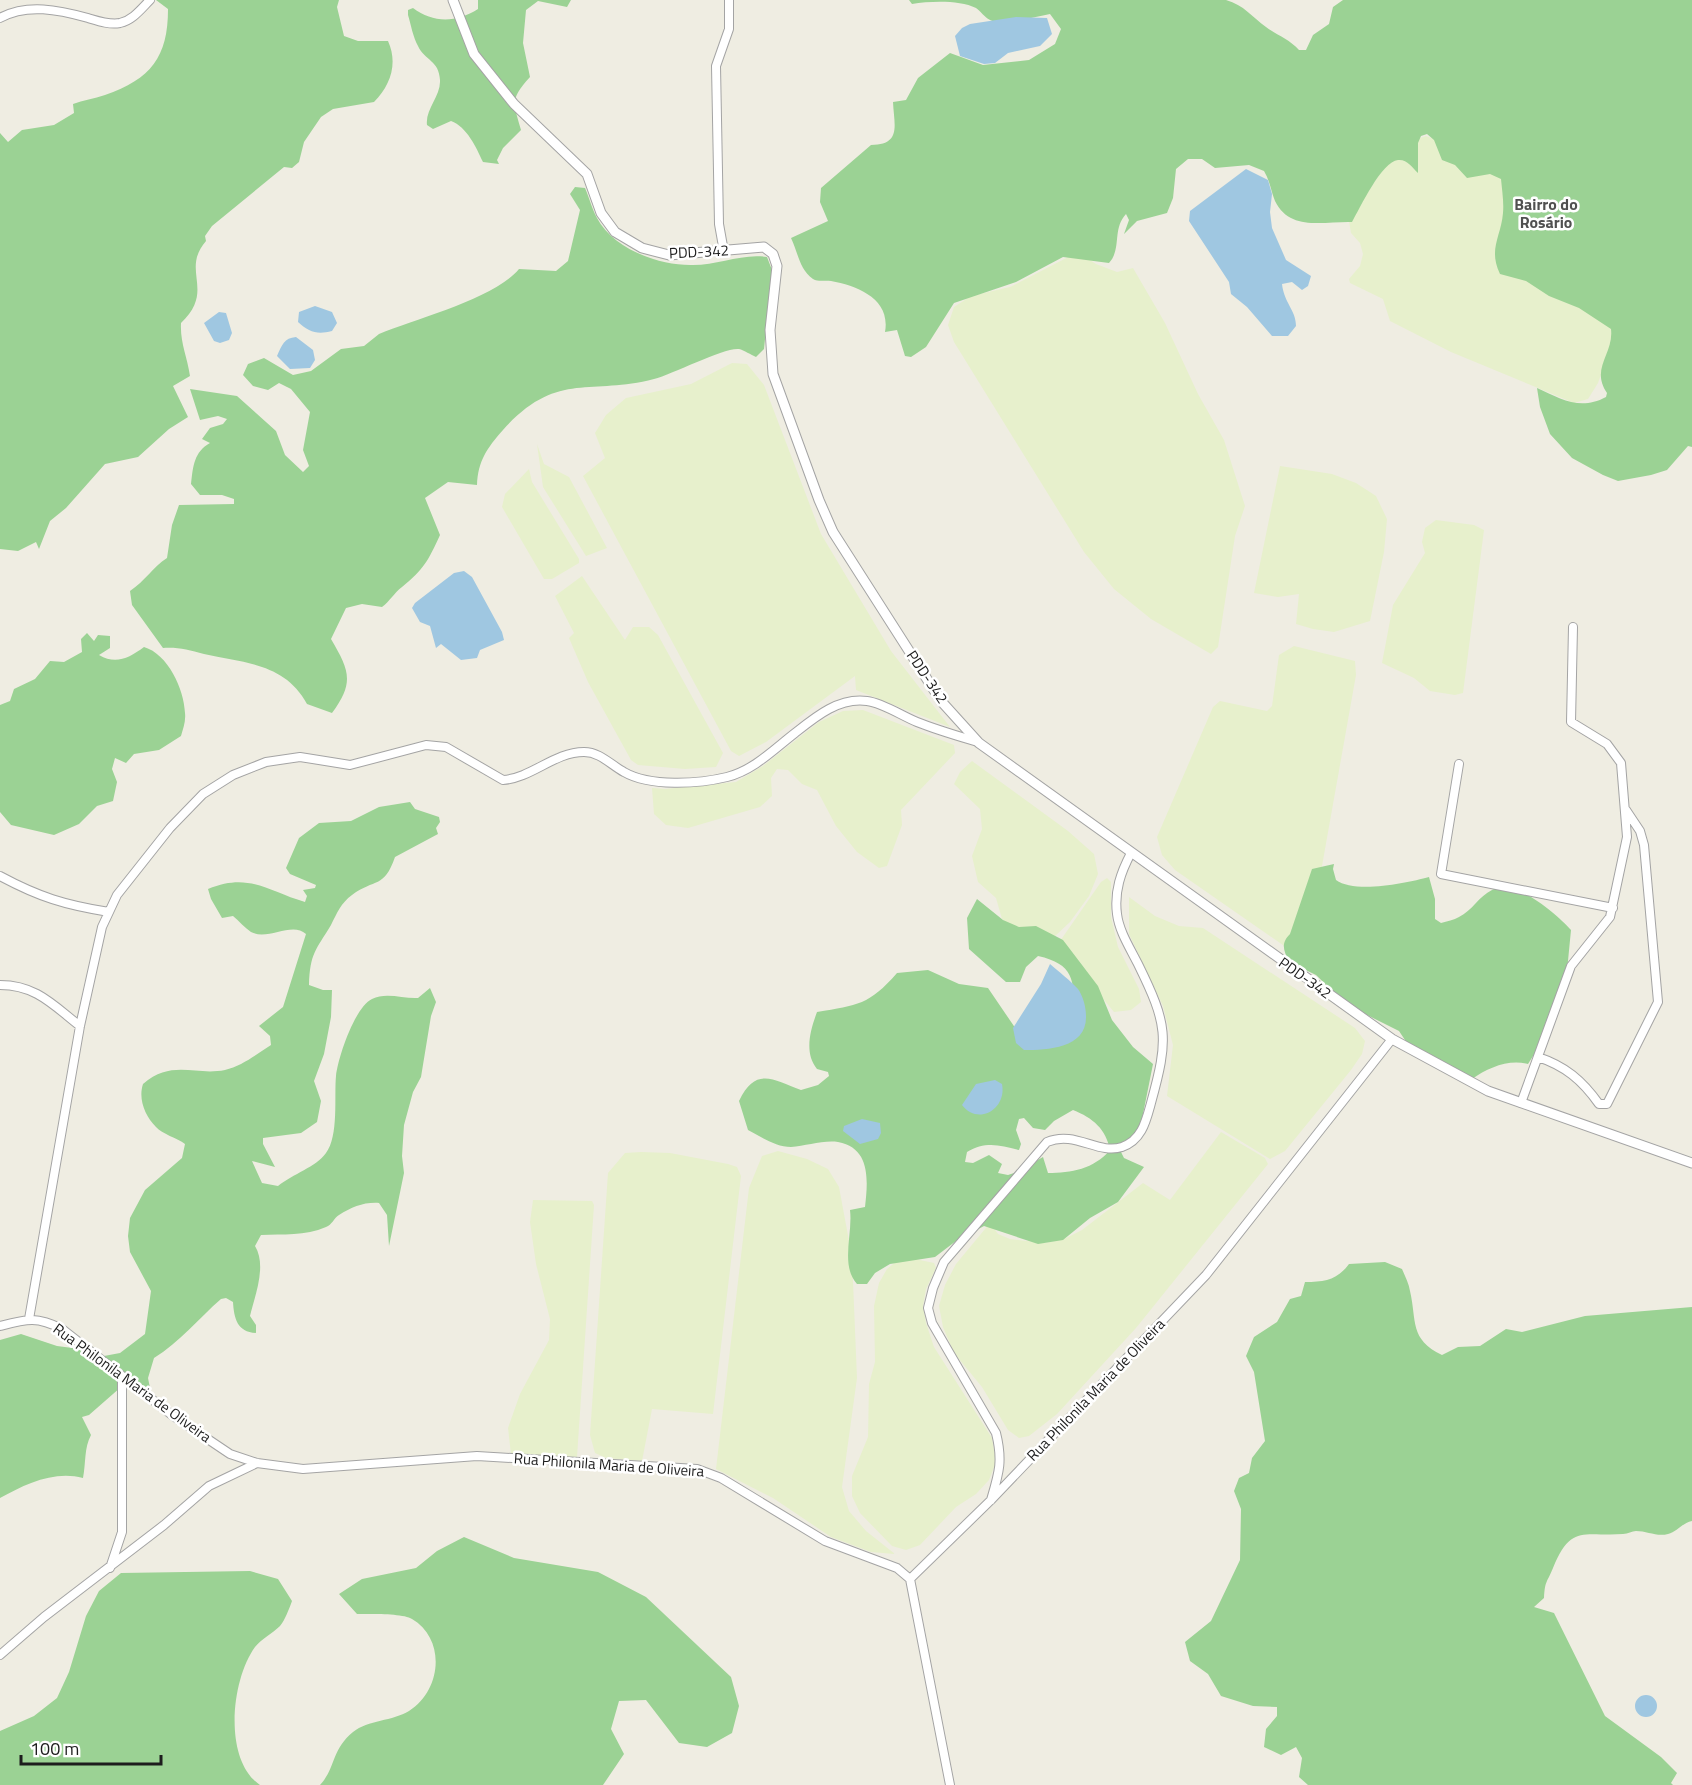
<svg xmlns="http://www.w3.org/2000/svg" width="1692" height="1785" font-family="'Titillium Web',sans-serif">
<style>
.farmland{fill:#e7f0cc}
.forest{fill:#9bd294;fill-rule:evenodd}
.water{fill:#9fc7e1}
.lines{fill:none;stroke-linecap:round;stroke-linejoin:round}
.minor-casing{stroke:#a4a4a4;stroke-width:10}
.tertiary-casing{stroke:#a4a4a4;stroke-width:11}
.minor{stroke:#fff;stroke-width:8}
.tertiary{stroke:#fff;stroke-width:9}
.labels{text-anchor:middle;stroke-width:5;stroke-linejoin:round;paint-order:stroke}
.street-label{font-size:15px;fill:#1d1d1d;stroke:#fff}
.neighbourhood-label{font-size:16px;font-weight:bold;fill:#505050;stroke:#fff}
</style>
<rect width="100%" height="100%" fill="#efede2"/>
<path class="farmland" d="M1426 136 1495 163 1620 322 1598 383 1588 399 1574 403 1451 352 1390 321 1383 299 1350 283 1349 279 1360 266 1363 254 1360 243 1351 233 1349 221 1389 160 1409 142Z
M1078 252 1096 264 1117 272 1133 268 1165 323 1198 394 1224 440 1245 506 1235 536 1218 647 1211 654 1151 619 1114 589 1084 552 954 342 948 325 954 307 971 296 1010 287Z
M732 363 747 364 764 385 821 534 891 651 950 727 856 690 855 676 766 742 739 756 731 751 583 476 605 458 595 433 606 415 626 398 691 384Z
M537 444 544 464 569 477 607 548 586 556 543 487Z
M1280 466 1332 474 1356 483 1376 496 1387 519 1384 552 1370 621 1334 632 1313 629 1296 624 1299 594 1278 597 1254 593Z
M529 469 532 482 579 559V563L552 579H544L502 507 505 494Z
M1436 520 1474 525 1484 530 1463 693 1455 695 1430 691 1414 678 1382 663 1393 605 1425 553 1422 542 1425 528Z
M582 576 625 640 633 627H649L658 635 723 753 716 767 685 769 638 765 631 760 588 682 569 638 574 633 555 596Z
M1294 646 1355 661 1356 675 1322 866 1290 950 1175 870 1162 855 1157 837 1213 707 1220 701 1267 711 1272 706 1279 655Z
M863 710 954 745 955 753 901 810 902 825 887 866 879 868 857 852 836 826 817 790 802 784 788 770 777 769 771 778 772 796 760 807 688 828 666 825 654 814 652 788 665 789 736 782 763 766 819 722 843 711Z
M972 761 1068 831 1094 854 1098 874 1089 896 1070 922 1052 939H1025L1002 919 996 898 978 882 972 856 982 829 980 809 954 784 960 772Z
M1107 878 1111 882V917L1118 947 1139 989 1141 1002 1131 1010 1114 1012 1058 944 1101 882Z
M1129 897 1155 916 1179 926 1203 928 1355 1028 1365 1041 1362 1054 1351 1070 1285 1151 1270 1159 1167 1096 1173 1045 1163 1006 1129 934Z
M1221 1132 1265 1158 1268 1164 1136 1328 1057 1414 1029 1436 1019 1438 1008 1430 982 1387 954 1353 943 1327 939 1306 945 1285 956 1264 990 1223 998 1234 1010 1239 1044 1243 1064 1239 1082 1230 1143 1183 1170 1200Z
M778 1151 807 1159 828 1169 839 1187 852 1257 857 1378 842 1487 849 1511 866 1531 895 1554 871 1552 831 1537 773 1498 716 1469 749 1188 762 1156Z
M641 1152 670 1153 728 1164 737 1167 741 1176 713 1414 652 1409 642 1461 606 1458 595 1453 590 1435 608 1173 625 1153Z
M533 1200 592 1201 594 1205 577 1457 511 1454 508 1428 520 1394 549 1340 550 1319 536 1264 530 1222Z
M915 1259 934 1263 936 1268 926 1289 923 1306 926 1323 934 1347 992 1438 996 1462 989 1480 976 1494 956 1507 920 1545 906 1550 892 1546 860 1513 852 1496V1476L868 1437 869 1384 875 1362 874 1306 879 1283 887 1269 898 1260Z"/>
<path class="forest" d="M156 0H339L337 7 344 36 358 41H388C398 63 391 85 374 102L333 109 321 117 304 142 299 162 292 168 284 167 212 226 205 236 206 241C180 271 216 290 181 323 180 343 187 356 190 376L173 386 188 417 169 429 138 457 105 464 66 508 50 521 39 549 36 542 18 551 0 549V133L8 142 22 130 54 125 74 113 73 104C83 100 94 99 105 95 151 79 168 57 168 9Z
M478 0H571L567 7 538 1 526 10 523 43 530 77C510 99 513 102 521 130L503 148 497 160 499 164 483 162C476 147 467 127 451 121L433 129 427 125C425 109 441 96 440 80 439 60 425 61 418 46 413 37 411 25 408 15V10L413 8C433 23 456 23 478 9Z
M909 0H1226C1244 5 1252 17 1266 27 1278 36 1289 39 1299 50H1306L1313 35 1329 24 1333 7 1343 0H1692V447L1688 446 1667 470 1651 475 1618 481 1603 475 1572 458 1550 434 1540 407 1537 388C1561 399 1580 411 1606 397L1607 393C1590 368 1614 354 1611 329L1579 308 1549 296 1526 281 1500 274C1488 249 1501 237 1503 213 1504 202 1502 190 1501 179L1490 174 1467 178 1455 165 1442 160 1434 140 1427 134 1421 136 1418 143V173C1412 167 1407 159 1398 160 1382 161 1360 208 1352 222 1325 221 1290 232 1275 201 1271 191 1270 181 1264 171L1249 165 1215 168 1202 159H1188L1176 169 1173 198 1167 213 1137 221 1124 234 1129 220 1126 214C1112 229 1122 249 1109 263L1063 257 1016 282 954 303 926 347 911 357 905 356 897 330 885 332C891 299 858 286 831 281 825 280 818 282 813 279 799 269 798 252 791 238L828 221 820 202 821 188 871 145C902 145 894 125 893 102L906 100 918 78 950 53 983 65 1029 60 1055 44 1061 29 1050 14C1034 17 1014 23 999 22 986 21 985 15 976 8 960 0 931 1 912 4Z
M575 187 585 188C589 197 592 209 597 218 613 249 660 266 693 265 718 265 743 253 767 257L772 270 764 349 756 357C751 355 744 350 739 349 725 347 673 374 654 379 589 396 557 370 503 430 487 448 478 461 477 485L448 482 425 498 440 535C428 561 424 569 402 587 394 593 390 601 382 607L362 604 346 608 331 639C349 670 355 682 332 713L307 704C285 663 244 663 204 654 189 650 178 647 163 648L132 605 130 591C145 581 153 567 167 558L172 525 179 505 234 504V499L222 495H200L191 484C193 466 194 452 210 443L202 439 210 428 223 424 227 419 218 416 200 420 190 389 237 396 276 431 285 455 303 472 309 466 303 450 310 412 291 389 279 383 268 390 253 386 243 375 248 364 264 358 293 375 311 371 341 349 364 346 379 334C417 318 494 299 519 269L556 271 568 261 580 210 570 194Z
M87 633 94 641 98 635 110 636V648L99 655C116 665 129 658 144 647 168 654 184 689 185 713 186 721 183 729 181 736L159 750 134 754 126 763 115 758 112 769 117 782 113 801 97 806 79 824 54 835 11 825 0 812V705L10 701 14 689 35 679 50 661 64 662 82 652 81 639Z
M410 802 415 809 439 817 440 822 436 828 438 834 395 857C384 889 375 878 352 895 341 903 337 913 331 925 316 950 310 953 309 985L323 990H332L331 1017 324 1054 314 1081 321 1101 317 1122 301 1133 263 1138V1144L275 1167 252 1161 262 1183 278 1186C293 1174 316 1167 326 1153 339 1136 334 1096 336 1076 338 1057 355 1007 372 999 386 992 404 999 418 998L430 988 436 1002 431 1016 421 1077 413 1092 404 1125 402 1156 404 1173 389 1246 387 1215 379 1203C364 1202 352 1207 339 1215 334 1218 332 1225 326 1227 305 1236 283 1234 261 1235L255 1246C267 1266 255 1295 250 1316L256 1325V1333C237 1332 234 1318 233 1302L226 1298 221 1299C198 1319 180 1342 154 1358L148 1378 151 1393 121 1387 89 1415 82 1417 91 1435C84 1448 86 1463 83 1478 55 1470 25 1484 0 1498V1340L21 1334 57 1346 88 1350 104 1356 120 1353 145 1334 151 1291 130 1252 128 1236 130 1218 145 1190 182 1158 185 1144C177 1138 162 1134 156 1127 145 1116 138 1099 143 1084 172 1059 195 1076 225 1070 242 1066 257 1054 271 1045L270 1036 259 1026 283 1007 306 934C292 921 268 941 251 932 245 928 239 921 233 916L222 918 211 899 208 889C249 872 267 891 305 902L307 896 303 890 315 888 316 885 290 874 286 868 299 838 319 823 351 821 379 807Z
M1334 864 1333 869 1336 880C1355 894 1407 883 1429 877L1435 899V919L1441 923C1447 921 1454 920 1459 917 1472 911 1479 896 1492 890 1516 878 1556 914 1571 930L1567 971 1556 1005 1557 1018 1528 1064C1508 1059 1488 1068 1472 1079L1415 1055 1399 1031 1347 1005 1316 975 1289 962C1284 951 1280 944 1290 934L1312 869Z
M977 899 1003 920 1019 927 1036 926 1063 940 1098 986 1112 1020 1133 1047 1153 1064 1140 1129 1121 1152 1124 1158 1144 1167 1118 1202 1090 1218 1063 1240 1038 1244 984 1226 956 1241 935 1257 890 1264 875 1273 867 1284H857C840 1265 853 1234 850 1210L865 1207C868 1181 871 1148 838 1142 823 1140 806 1146 791 1147 776 1147 761 1137 748 1130L739 1101C756 1066 773 1080 801 1090L818 1085 829 1076 828 1072 817 1069C804 1053 810 1031 817 1012 858 1005 869 1005 897 973L928 970 959 984 988 988 1022 1038 1074 1012C1074 980 1074 964 1038 956L1026 967 1020 982H1006L969 949 967 918ZM1073 1110C1093 1118 1106 1129 1110 1150 1094 1169 1071 1173 1048 1173L1043 1157 1017 1172 1008 1175 998 1173 1002 1164 989 1155 973 1163 965 1162 967 1152C985 1141 1000 1145 1019 1150L1021 1144 1016 1130 1019 1119 1024 1118 1033 1128 1045 1130 1054 1121Z
M1385 1262 1402 1269C1405 1276 1409 1284 1410 1291 1417 1321 1409 1339 1442 1355L1458 1347 1480 1346 1506 1329 1522 1332 1585 1316 1692 1307V1521C1682 1523 1677 1532 1668 1534 1657 1537 1647 1531 1636 1531 1632 1531 1628 1534 1623 1534 1585 1537 1571 1523 1553 1568 1547 1583 1545 1580 1544 1598L1534 1607 1554 1613 1605 1716 1661 1757 1677 1773 1671 1783 1673 1785H1308L1299 1777 1302 1758 1296 1747 1281 1755 1264 1747 1266 1729 1277 1716V1707L1253 1706 1221 1696 1208 1674 1190 1661 1185 1642 1211 1621 1240 1560 1241 1509 1234 1491 1239 1478 1249 1473 1252 1458 1265 1441 1254 1372 1246 1356 1254 1337 1277 1322 1290 1299 1301 1296 1305 1282C1325 1282 1337 1280 1349 1264Z
M464 1537 514 1558 598 1572 646 1597 731 1677 739 1706 732 1733 707 1747 679 1743 646 1700 619 1701 611 1729 624 1754 603 1785H320C336 1768 331 1750 353 1732 368 1720 393 1721 409 1711 442 1690 446 1639 412 1619 403 1613 369 1614 357 1614L339 1594 362 1579 416 1568 437 1551Z
M250 1571 278 1579 292 1601C289 1609 285 1620 280 1626 272 1634 261 1639 255 1647 231 1680 223 1760 260 1785H0V1731L34 1716 57 1698 69 1672 86 1616 99 1591 121 1573Z"/>
<path class="water" d="M1016 17 1047 18 1052 34 1040 46 1008 53 995 63 984 64 960 56 955 36 962 28 970 24Z
M1246 169 1268 180 1272 194 1270 212 1272 228 1286 260 1311 276 1308 286 1302 290 1292 282 1282 284C1284 303 1296 310 1296 326L1288 336H1272L1247 307 1231 294 1229 282 1189 221 1190 211Z
M315 306 332 312 337 323 332 331C317 335 309 332 298 322L299 312Z
M219 312 226 313 232 333 229 340 220 343 214 341 204 323Z
M296 337 313 350 315 360 310 368 290 369 277 356C282 345 284 338 296 337Z
M464 571 472 577 502 632 504 640 480 650 477 658 461 660 441 644 436 648 430 626 420 622 412 608 415 603 454 573Z
M1050 964C1059 972 1070 980 1078 989 1083 996 1086 1007 1086 1016 1087 1048 1048 1050 1024 1050L1016 1043 1013 1028 1041 984Z
M995 1080 1002 1084C1007 1109 978 1126 962 1105L976 1084Z
M862 1119 880 1123 881 1133 878 1139 860 1144 843 1131 844 1126Z
M1635 1706a11 11 0 1 1 22 0a11 11 0 1 1-22 0Z"/>
<g class="lines">
<defs>
<path id="minor" d="M0 18C27 3 59 10 88 18 98 21 109 25 120 23 133 20 141 9 150 0
M724 252 719 224 716 66 729 29V0
M1459 764 1441 874 1613 908
M0 876C39 897 65 905 109 912
M0 985C36 985 53 1005 80 1026
M1538 1057C1565 1066 1582 1080 1599 1104H1607L1658 1002 1644 845 1640 831 1626 810
M1521 1103 1571 966 1610 917 1627 837 1621 763 1607 744 1571 722 1573 627
M29 1319 80 1026 102 927 117 895 170 828 203 794 233 775 266 762 300 757 350 765 426 745 446 747 503 780C532 778 554 752 584 752 600 752 611 765 624 772 650 787 698 784 727 777 754 770 773 750 795 733 815 717 839 697 867 701 883 703 902 716 917 722 937 730 958 736 978 742
M0 1326C27 1319 37 1316 62 1329L172 1415 230 1454 257 1463 303 1469 477 1456 697 1469 721 1478 825 1541 897 1568 910 1579
M991 1500C999 1473 1003 1461 996 1433L932 1323 928 1308 933 1288 944 1262 1047 1142C1075 1130 1098 1155 1122 1147 1142 1140 1146 1121 1151 1103 1169 1038 1168 1025 1138 964 1130 948 1119 931 1117 914 1114 891 1121 872 1131 853
M110 1568 122 1532V1377
M910 1579 991 1500 1206 1275 1392 1039
M910 1579 950 1785
M0 1655 44 1617 164 1525 209 1486 257 1463"/>
<path id="tertiary" d="M453 0 474 54 514 104 587 174 601 213 615 232 642 248 669 255 764 247 773 254 777 266 770 330 773 374 819 500 833 532 941 701 979 743 1392 1039 1488 1091 1692 1163"/>
</defs>
<use href="#minor" class="minor-casing"/>
<use href="#tertiary" class="tertiary-casing"/>
<use href="#minor" class="minor"/>
<use href="#tertiary" class="tertiary"/>
</g>
<g class="labels">
<g class="street-label">
<text transform="translate(699 252) rotate(-3)" y="5">PDD-342</text>
<text transform="translate(927 677) rotate(56)" y="5">PDD-342</text>
<text transform="translate(1305 978) rotate(35)" y="5">PDD-342</text>
<text transform="translate(132 1383) rotate(36)" y="5">Rua Philonila Maria de Oliveira</text>
<text transform="translate(1096 1390) rotate(-46)" y="5">Rua Philonila Maria de Oliveira</text>
<text transform="translate(609 1465) rotate(4)" y="5">Rua Philonila Maria de Oliveira</text>
</g>
<g class="neighbourhood-label">
<text x="1546" y="210">Bairro do<tspan x="1546" dy="18">Rosário</tspan></text>
</g>
</g>
<path d="M21 1755v9h140v-9" fill="none" stroke="#1d1d1d" stroke-width="3"/>
<text x="30" y="1755" font-size="18" fill="#1d1d1d" stroke="#ffffff" stroke-width="4.5" paint-order="stroke">100 m</text>
</svg>
